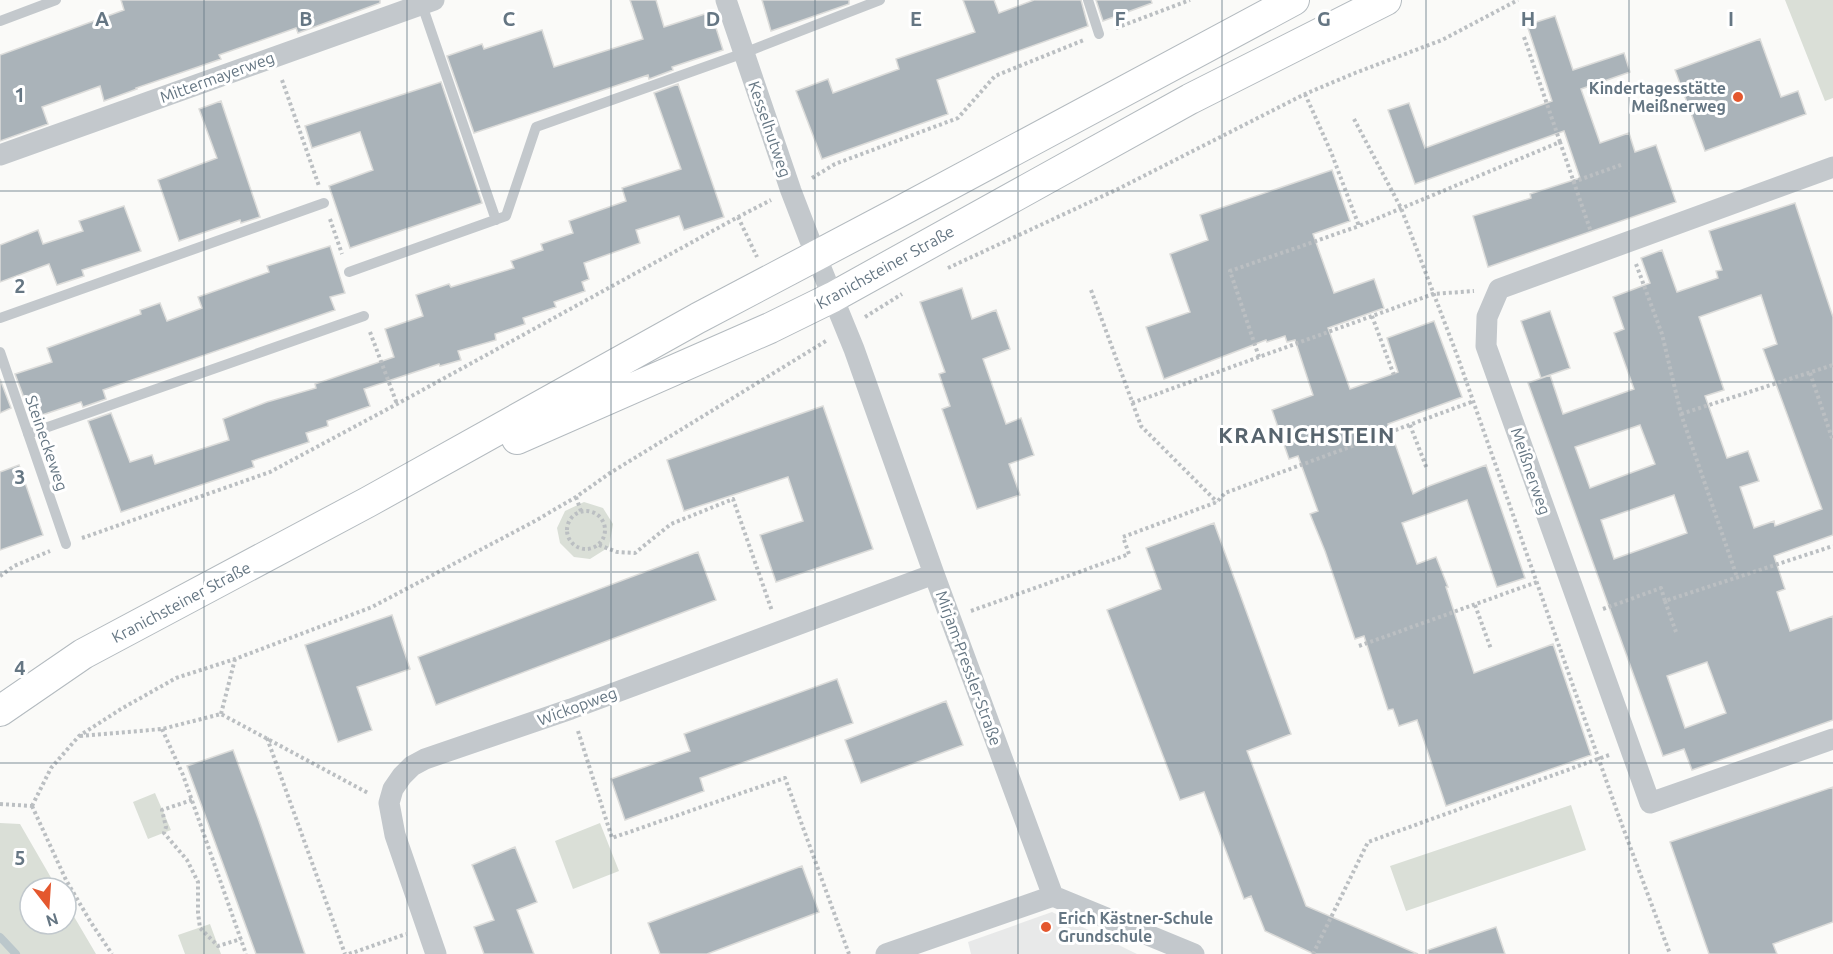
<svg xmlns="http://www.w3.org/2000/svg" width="1833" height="954" font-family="Ubuntu,sans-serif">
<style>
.built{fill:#e8e9e9}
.green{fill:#dadfd7}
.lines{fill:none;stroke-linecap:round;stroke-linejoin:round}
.stream{stroke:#bbc7cb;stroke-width:8}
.building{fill:#aab3b9;stroke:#dcdcda;stroke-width:1.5;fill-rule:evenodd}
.secondary-casing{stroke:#b3babf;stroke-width:32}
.path{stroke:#bbbfc2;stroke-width:4;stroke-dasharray:3 3;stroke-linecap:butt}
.lane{stroke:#c3c8cc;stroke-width:10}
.street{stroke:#c3c8cc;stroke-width:21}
.secondary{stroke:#fff;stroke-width:30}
.grid{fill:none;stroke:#657683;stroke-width:1.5;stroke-opacity:0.55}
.poi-dot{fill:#e4572e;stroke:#fff;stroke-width:2}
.labels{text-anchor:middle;stroke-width:6;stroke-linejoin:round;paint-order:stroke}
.street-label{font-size:16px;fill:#657683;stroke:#fff}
.poi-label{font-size:16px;font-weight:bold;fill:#657683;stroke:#fff;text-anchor:end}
.district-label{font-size:22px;font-weight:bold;letter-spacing:1.5px;fill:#57646e;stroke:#fff}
.grid-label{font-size:20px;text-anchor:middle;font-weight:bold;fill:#657683;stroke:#fff;stroke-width:6;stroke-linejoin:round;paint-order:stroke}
</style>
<rect width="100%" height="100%" fill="#fafaf8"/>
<path class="built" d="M1052 912 1137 954H971L968 942Z"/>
<path class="green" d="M1785 0H1833V98L1825 101Z
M584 502 603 508 613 524 609 547 590 559 574 557 560 543 557 528 565 511Z
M155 793 171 830 148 839 133 802Z
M1571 805 1586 850 1406 911 1390 866Z
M0 823 20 824 57 888H30V924H66V903L96 954H0Z
M600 823 619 871 573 889 555 841Z
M210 924 221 954H185L178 935Z"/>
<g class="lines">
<path class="stream" d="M0 937 16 954"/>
</g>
<path class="building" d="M121 0H380V3L298 33 296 28 219 55 221 59 136 88 137 89 104 101 100 86 42 107 48 124 0 141V55L124 10Z
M630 0H656L664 27 711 12 723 50 672 67 673 70 649 79 648 75 474 133 447 56 482 44 484 49 542 30 554 67 643 39Z
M762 0H849V4L771 31Z
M963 0H994L999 13 1034 0H1081L1088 26 937 80 948 114 822 159 796 91 828 79 833 93 899 69 896 59 975 32Z
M1096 0H1151L1152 3 1103 21Z
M1555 16 1573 70 1624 53 1630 72 1581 89 1600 143 1629 133 1635 152 1656 145 1676 202 1488 267 1473 216 1531 198 1530 194 1580 178 1564 131 1415 184 1388 110 1409 103 1425 148 1552 101 1527 25Z
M1760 39 1781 97 1798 91 1806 114 1705 151 1675 70Z
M441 82 482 203 350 248 329 186 373 170 360 132 312 148 305 126Z
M678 84 724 217 684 230 679 216 636 230 640 243 584 263 589 279 582 282 585 291 554 302 556 307 523 318 525 324 495 334 496 340 458 351 461 360 440 366 439 364 364 389 370 406 327 421 328 426 306 433 309 442 252 461 254 467 121 512 88 421 111 413 130 462 152 455 155 464 229 440 223 419 267 402 316 388 315 384 394 357 385 329 423 316 416 295 449 284 451 287 514 268 511 261 543 250 541 244 573 233 569 221 626 201 622 188 681 169 654 93Z
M221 101 260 217 241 223 240 220 179 241 158 180 217 158 199 109Z
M1332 170 1350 221 1313 234 1334 293 1374 279 1384 308 1328 328 1350 389 1398 372 1387 338 1434 321 1462 397 1388 424 1413 494 1429 486 1486 465 1525 578 1497 587 1467 500 1402 523 1417 564 1436 557 1448 587H1446L1474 673 1553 644 1591 755 1446 806 1417 720 1399 726 1393 709 1388 710 1364 636 1355 639 1325 551 1310 514 1318 511 1298 456 1289 459 1272 410 1313 395 1295 340 1287 342 1285 336 1267 342 1266 340 1164 379 1146 327 1190 312 1170 254 1208 240 1200 215Z
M1795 203 1833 317V535L1774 556 1785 589 1777 592 1790 631 1833 616V720L1692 770 1684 749 1663 756 1528 383 1550 375 1563 414 1634 389 1614 333 1624 329 1613 297 1650 283 1641 258 1662 250 1677 292 1718 278 1716 271 1722 270 1709 231ZM1761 295 1777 344 1763 349 1822 509 1775 526 1774 521 1754 528 1740 487 1759 481 1748 451 1727 458 1705 396 1724 390 1699 317ZM1640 425 1655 464 1590 488 1575 447ZM1674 495 1687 533 1614 559 1601 520ZM1707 662 1726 713 1685 728 1667 676Z
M124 206 141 251 82 270 84 276 57 285 49 264 0 282V245L38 230 43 244 83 231 79 221Z
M330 246 345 293 330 297 335 310 103 390 106 399 83 407 81 402 42 415 37 399 26 403 15 374 52 362 47 348 141 314 140 310 160 303 167 321 202 308 198 297 269 272 267 266Z
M962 288 972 319 996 310 1010 349 983 359 1006 424 1021 418 1034 455 1009 464 1020 495 977 509 942 409 950 406 939 374 945 372 920 302Z
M1550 311 1570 368 1541 378 1521 321Z
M0 379 11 408 0 413Z
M823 406 873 549 776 582 760 535 803 521 788 477 684 511 667 460Z
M19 465 43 535 0 550V472Z
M1214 523 1291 734 1247 751 1306 906 1418 954H1314L1265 931 1251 896 1244 899 1204 792 1180 800 1107 610 1161 589 1146 548Z
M698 552 716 600 436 705 418 657Z
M392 615 410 669 357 687 372 730 338 742 305 645Z
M837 679 853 723 700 778 704 791 625 820 611 779 690 751 684 734Z
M946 701 963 745 861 783 845 740Z
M233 750 259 821 305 954H256L187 766Z
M1833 787V922L1773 944 1777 954H1709L1670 842Z
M515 847 537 902 517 910 534 954H484L474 927 494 920 472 865Z
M802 866 819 912 707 954H660L648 923Z
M1496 927 1505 954H1428V950Z"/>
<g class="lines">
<defs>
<path id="secondary" d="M517 439 770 328 833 297 1190 99 1386 0
M0 711 83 654 368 502 698 318 897 213 1294 0"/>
</defs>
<use href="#secondary" class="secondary-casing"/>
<path class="path" d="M1116 28 1190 0
M1524 37 1560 142
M282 80 319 186
M1305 94 1331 152 1359 226 1560 142 1591 232
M1354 119 1401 208 1457 355 1618 814 1670 954
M812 178 835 164 958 118 995 76 1084 40
M1573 182 1621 165
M738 217 757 257
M330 219 342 254
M1636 264 1662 334 1681 414 1737 577
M948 268 1118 189 1305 94 1355 73 1442 40 1518 0
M1091 290 1141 426 1217 502
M1372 316 1395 378
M865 317 902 294
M370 332 397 404
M1259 357 1230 271 1359 226
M1810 373 1833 441
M1132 403 1433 294 1474 291
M1681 414 1833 365
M1410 425 1427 469
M576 497 581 511
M567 530a19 19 0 1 1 38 0a19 19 0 1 1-38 0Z
M82 538 270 472 397 404 738 217 771 200
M599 545 617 552 635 553 671 524 733 499 772 611
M0 576 14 566 50 551
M1665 601 1676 632
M1475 605 1491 649
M1603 609 1661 588 1665 601 1833 546
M971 611 1129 554 1123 537 1217 502 1225 493 1474 401
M1359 646 1537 582
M221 714 235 659
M162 729 183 775 246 954
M578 731 612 838 785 778 849 954
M80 736 162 729 221 714 368 793
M267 738 345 954
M192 800 162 810 166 827 164 833 187 860 198 882V913L200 928 218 946 241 939
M0 804 32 806
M32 806 51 768 79 736 121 709 176 678 235 659 372 607 535 521 576 497 610 473 826 341
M32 806 66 880 90 921 112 954
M349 954 406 934
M1313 954 1368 842 1609 755"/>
<path class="lane" d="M1088 0 1099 34
M421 2 496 220
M0 21 56 0
M349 272 506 216 536 127 744 53 880 0
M0 318 324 203
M0 352 66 544
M28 434 364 316"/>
<path class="street" d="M726 0 791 191 816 256 854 349 934 574 1053 896 1194 954
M0 155 434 0
M1833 167 1499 289 1487 317 1486 346 1650 803 1833 739
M436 954 395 835 389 803 393 789 402 776 412 766 425 759 571 709 934 574
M886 954 1053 896"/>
<use href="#secondary" class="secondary"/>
</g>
<path class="grid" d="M204 0V954M407 0V954M611 0V954M815 0V954M1018 0V954M1222 0V954M1426 0V954M1629 0V954M0 191H1833M0 382H1833M0 572H1833M0 763H1833"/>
<g class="poi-dot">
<circle cx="1738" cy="97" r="6"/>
<circle cx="1046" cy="927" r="6"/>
</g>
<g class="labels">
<g class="street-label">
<text transform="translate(217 77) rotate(-20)" y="6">Mittermayerweg</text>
<text transform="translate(770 129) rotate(71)" y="6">Kesselhutweg</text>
<text transform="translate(885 267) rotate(-29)" y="6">Kranichsteiner Straße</text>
<text transform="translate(47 443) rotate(71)" y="6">Steineckeweg</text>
<text transform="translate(1531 471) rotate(71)" y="6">Meißnerweg</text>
<text transform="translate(181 602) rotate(-28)" y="6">Kranichsteiner Straße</text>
<text transform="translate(969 668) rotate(70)" y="6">Mirjam-Pressler-Straße</text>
<text transform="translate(577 706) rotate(-20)" y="6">Wickopweg</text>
</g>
<g class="poi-label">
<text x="1726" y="94">Kindertagesstätte<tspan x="1726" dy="18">Meißnerweg</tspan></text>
<text x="1058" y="924" text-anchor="start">Erich Kästner-Schule<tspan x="1058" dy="18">Grundschule</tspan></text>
</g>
<g class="district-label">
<text x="1307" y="443">KRANICHSTEIN</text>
</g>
</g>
<g class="grid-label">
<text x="102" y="26">A</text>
<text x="306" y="26">B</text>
<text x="509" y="26">C</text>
<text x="713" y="26">D</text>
<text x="916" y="26">E</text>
<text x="1120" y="26">F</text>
<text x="1324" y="26">G</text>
<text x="1528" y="26">H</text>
<text x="1731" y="26">I</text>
<text x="20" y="102">1</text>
<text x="20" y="293">2</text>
<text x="20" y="484">3</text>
<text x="20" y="675">4</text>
<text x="20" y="865">5</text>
</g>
<g transform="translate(48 906) rotate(163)"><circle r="28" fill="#ffffff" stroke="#c1c8cd" stroke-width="1.5"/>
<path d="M0-4.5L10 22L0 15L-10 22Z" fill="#e4572e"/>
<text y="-9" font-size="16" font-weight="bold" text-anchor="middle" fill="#657683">N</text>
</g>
</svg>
